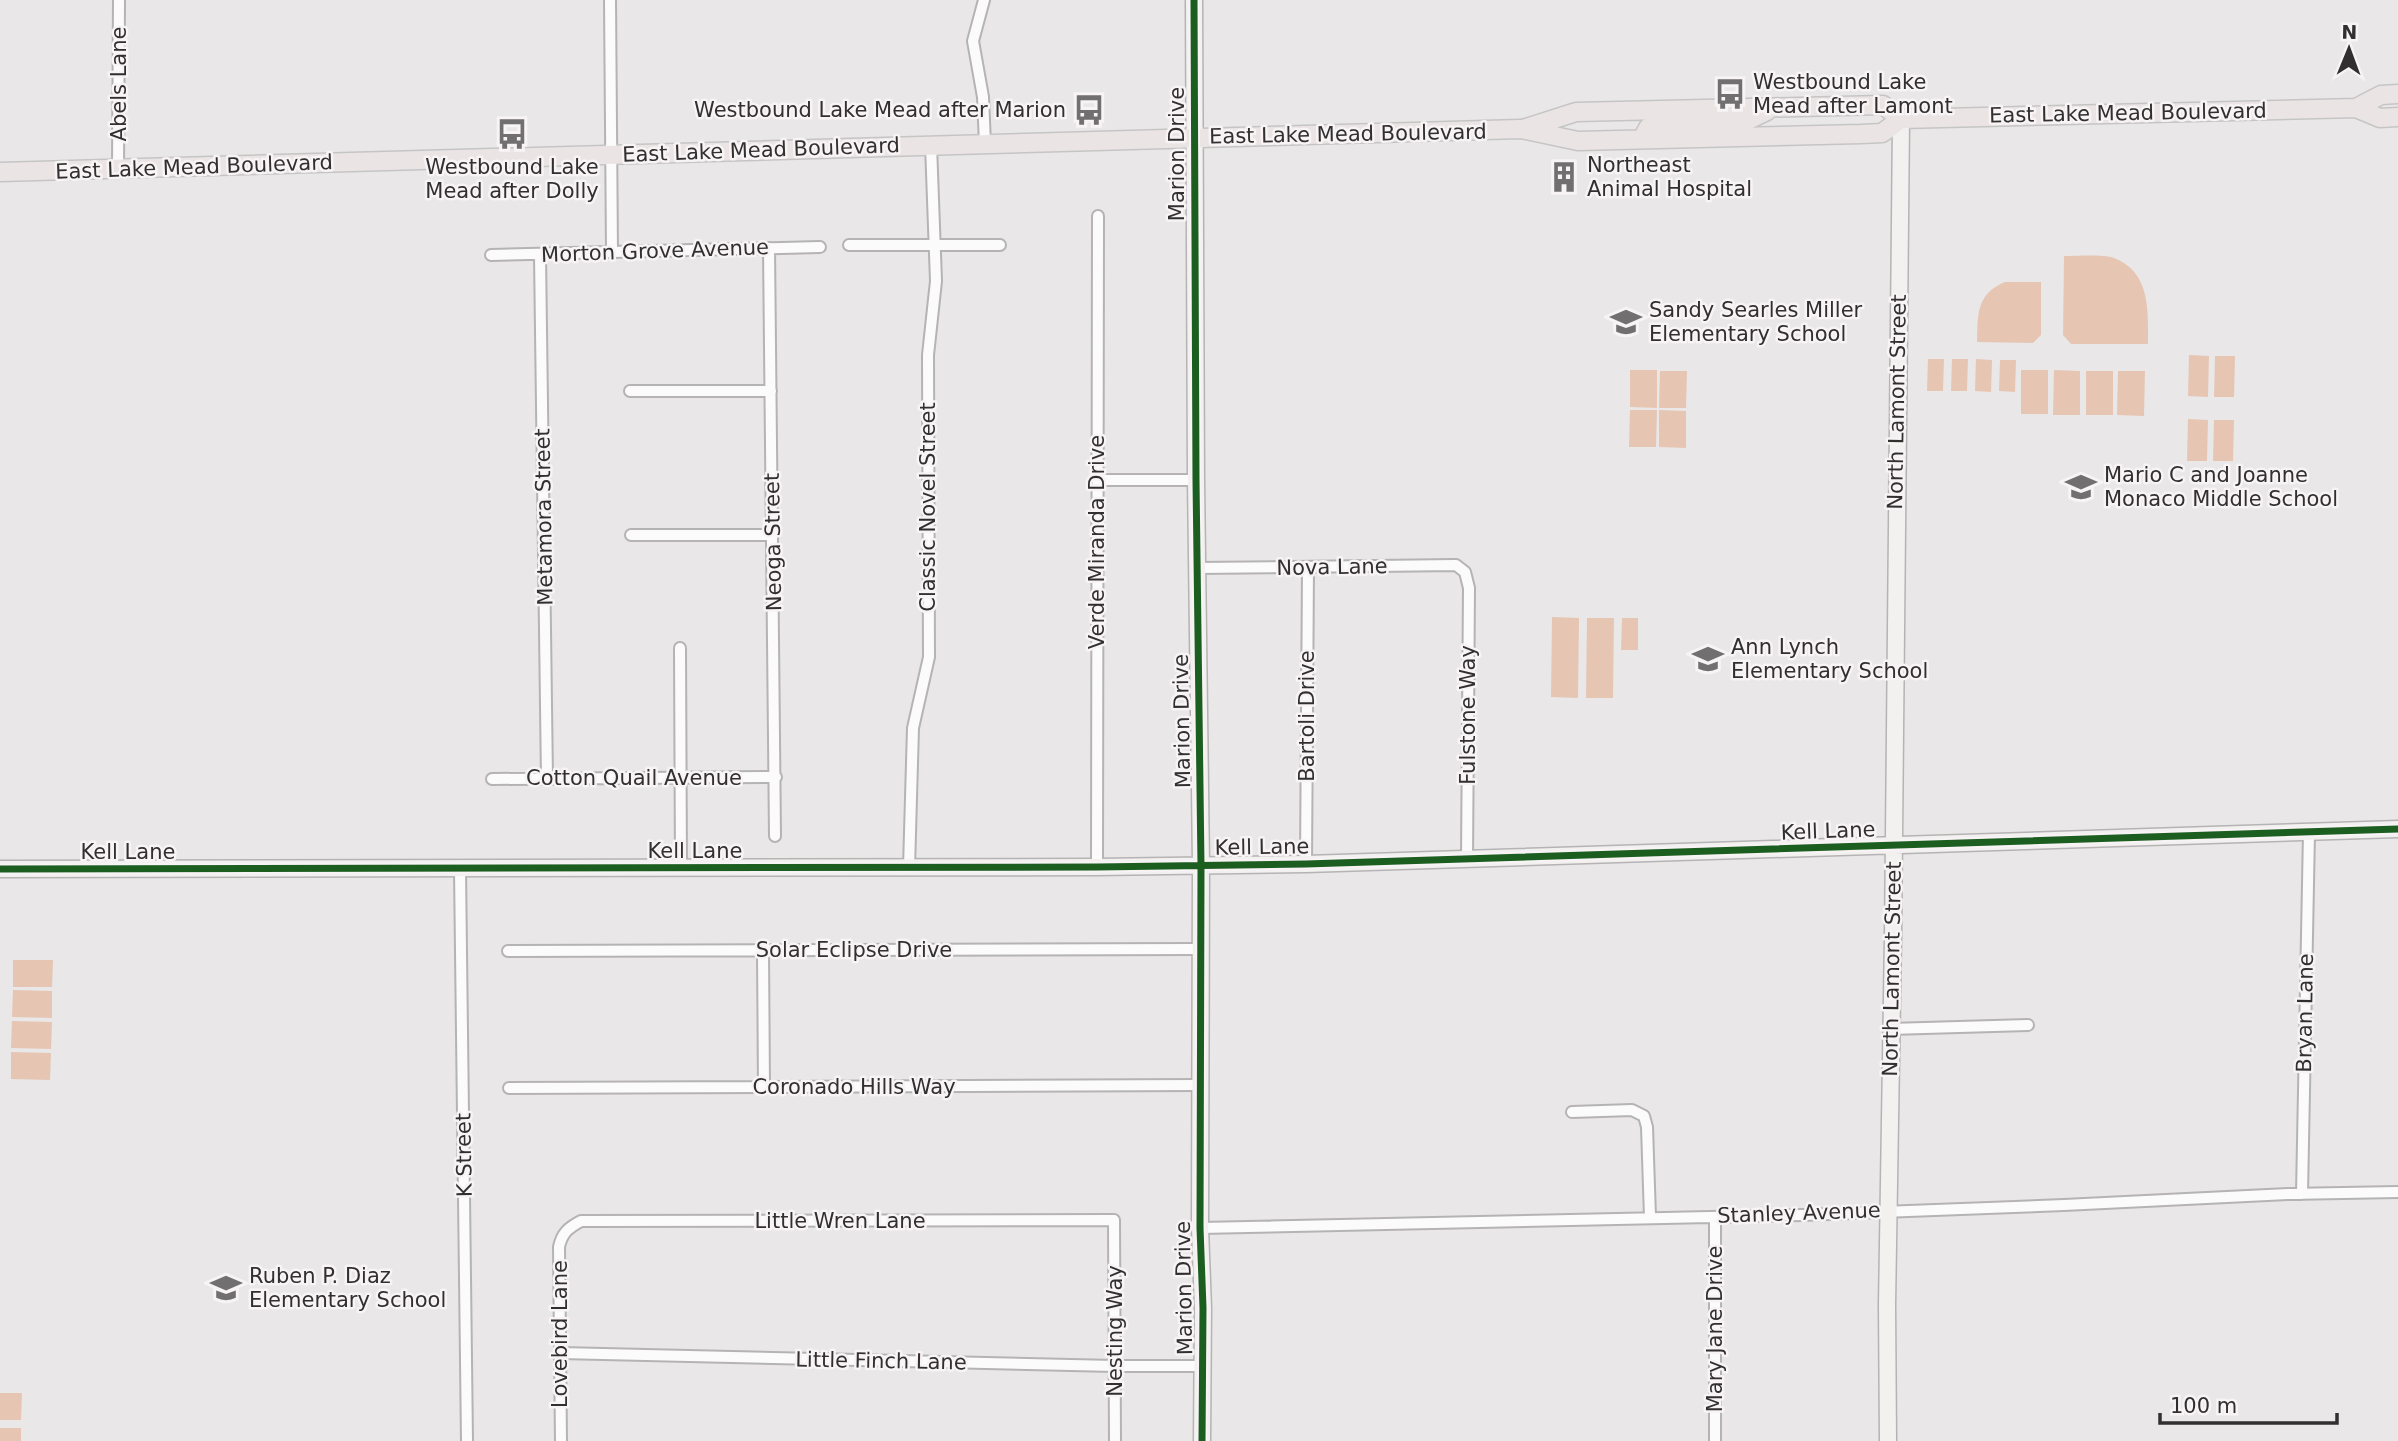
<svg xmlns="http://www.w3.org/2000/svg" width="2398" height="1441" font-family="'DejaVu Sans',sans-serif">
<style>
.garden{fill:#e6c6b3}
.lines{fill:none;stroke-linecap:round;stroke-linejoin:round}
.street-casing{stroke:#b5b3b4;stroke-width:14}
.secondary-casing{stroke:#b5b3b4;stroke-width:19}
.primary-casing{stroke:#c6c5c6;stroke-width:21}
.street{stroke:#fcfbfc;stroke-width:10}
.secondary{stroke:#f3f0f0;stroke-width:16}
.primary{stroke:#ebe4e4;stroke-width:18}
.cycleway-casing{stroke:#f8f3f5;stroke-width:11}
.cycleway{stroke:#1b5e20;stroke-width:7}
.labels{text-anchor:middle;stroke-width:5;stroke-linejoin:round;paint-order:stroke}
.poi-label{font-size:21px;fill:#312f30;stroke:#f8f3f5;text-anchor:start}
.street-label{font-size:21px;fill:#312f30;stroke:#f8f3f5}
</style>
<rect width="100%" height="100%" fill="#e9e7e8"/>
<path class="garden" d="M2064 256C2077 256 2103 254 2114 258 2151 272 2148 312 2148 344H2071L2063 335Z
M2005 282H2041V335L2033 343 1977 342C1978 314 1976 294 2005 282Z
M2189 355 2209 356 2208 397 2188 396Z
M2215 356H2235L2234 397H2214Z
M1928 359H1944L1943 391H1927Z
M1952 359H1968L1967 391H1951Z
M1976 359 1992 360 1991 392 1975 391Z
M2000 360H2016L2015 392 1999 391Z
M1630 370H1657V408L1630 407Z
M2021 370H2048V414H2021Z
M2054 370 2080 371V415H2053Z
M1660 371H1687L1686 408H1659Z
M2086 371H2113V415H2086Z
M2118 371H2145L2144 416 2117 415Z
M1630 410H1657L1656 447H1629Z
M1659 410 1686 411V448L1659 447Z
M2188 419 2208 420 2207 461H2187Z
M2214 420H2234L2233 461H2213Z
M1552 617 1579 618 1578 698 1551 697Z
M1587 618H1614L1613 698H1586Z
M1622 618H1638V650H1621Z
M13 960H53L52 987H13Z
M13 990 52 991V1018L12 1017Z
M12 1021 52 1022 51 1049 11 1048Z
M11 1052 51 1053 50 1080 11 1079Z
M0 1393H22L21 1420H0Z
M0 1428H21V1441H0Z"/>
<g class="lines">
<defs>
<path id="street" d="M610 0 612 252
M984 0 973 41 983 97 985 144
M118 169 119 0
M849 245H1000
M769 248 775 836
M491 255 820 247
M540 255 547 779
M630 391H771
M1097 480H1196
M631 535H773
M1197 568 1456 565 1465 572 1469 588 1467 859
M680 648 681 868
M492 779 776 777
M1306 864 1308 567
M1097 867 1098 216
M909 868 913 728 929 657 928 355 936 281 931 145
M460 869 467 1441
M508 951 1200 949
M763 951 764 1087
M1890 1029 2028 1025
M509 1088 1199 1085
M1572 1112 1632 1110 1644 1116 1647 1127 1650 1217
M2302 1194 2309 832
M1200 1228 1803 1215 2064 1205 2288 1194 2398 1192
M560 1353 1115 1366H1202
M561 1441 559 1247C562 1233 568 1228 581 1221L1114 1220 1115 1441
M1715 1441V1217"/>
<path id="secondary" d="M1194 0 1196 480 1201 865 1200 1228 1203 1308 1202 1441
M0 869 1097 867 1306 864 2398 829
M1888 1441 1887 1305 1893 937 1901 119"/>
<path id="primary" d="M2356 108 2381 95 2398 94
M1523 129 1576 112 1883 105 1901 119
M1642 139 1648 128 1742 123 1767 111
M0 172 1521 129 1578 141 1861 134 1882 133 1901 119 2356 108 2380 118 2398 117"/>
</defs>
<use href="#street" class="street-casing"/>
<use href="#secondary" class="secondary-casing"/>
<use href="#primary" class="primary-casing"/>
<use href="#street" class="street"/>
<use href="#secondary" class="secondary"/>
<use href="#primary" class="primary"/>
<defs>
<path id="cycleway" d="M1194 0 1196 480 1201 865 1200 1228 1203 1308 1202 1441
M0 869 1097 867 1306 864 2398 829"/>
</defs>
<use href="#cycleway" class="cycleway-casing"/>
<use href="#cycleway" class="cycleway"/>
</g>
<defs>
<symbol id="bus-bare" viewBox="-9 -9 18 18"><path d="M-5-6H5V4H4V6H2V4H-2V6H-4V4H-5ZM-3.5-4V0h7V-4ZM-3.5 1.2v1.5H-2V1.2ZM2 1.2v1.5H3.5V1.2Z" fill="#716f70" stroke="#f8f3f5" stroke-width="2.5" paint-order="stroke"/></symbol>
<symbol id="building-bare" viewBox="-9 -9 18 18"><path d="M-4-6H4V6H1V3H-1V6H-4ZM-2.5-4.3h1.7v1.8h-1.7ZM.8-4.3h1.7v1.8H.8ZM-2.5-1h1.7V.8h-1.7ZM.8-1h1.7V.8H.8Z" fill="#716f70" stroke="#f8f3f5" stroke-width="2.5" paint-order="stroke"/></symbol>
<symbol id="school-bare" viewBox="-9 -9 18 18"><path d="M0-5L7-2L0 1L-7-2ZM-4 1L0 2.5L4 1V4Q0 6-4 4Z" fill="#716f70" stroke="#f8f3f5" stroke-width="2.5" paint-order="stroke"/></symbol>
</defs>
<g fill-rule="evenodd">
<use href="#bus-bare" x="1708" y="72" width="44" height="44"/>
<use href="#bus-bare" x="1067" y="88" width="44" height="44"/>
<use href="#bus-bare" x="490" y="112" width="44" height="44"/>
<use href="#building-bare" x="1542" y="155" width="44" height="44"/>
<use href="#school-bare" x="1604" y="300" width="44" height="44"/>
<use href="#school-bare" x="2059" y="465" width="44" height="44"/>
<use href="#school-bare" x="1686" y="637" width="44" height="44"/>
<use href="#school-bare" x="204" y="1266" width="44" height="44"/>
</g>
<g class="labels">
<g class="poi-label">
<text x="1753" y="89">Westbound Lake<tspan x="1753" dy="24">Mead after Lamont</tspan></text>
<text x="1066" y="117" text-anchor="end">Westbound Lake Mead after Marion</text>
<text x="1587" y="172">Northeast<tspan x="1587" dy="24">Animal Hospital</tspan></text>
<text x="512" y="174" text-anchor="middle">Westbound Lake<tspan x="512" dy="24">Mead after Dolly</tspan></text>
<text x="1649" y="317">Sandy Searles Miller<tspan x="1649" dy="24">Elementary School</tspan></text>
<text x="2104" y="482">Mario C and Joanne<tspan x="2104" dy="24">Monaco Middle School</tspan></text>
<text x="1731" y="654">Ann Lynch<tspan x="1731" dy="24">Elementary School</tspan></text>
<text x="249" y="1283">Ruben P. Diaz<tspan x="249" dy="24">Elementary School</tspan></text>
</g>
<g class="street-label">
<text transform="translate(119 84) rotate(-90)" y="7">Abels Lane</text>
<text transform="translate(2128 113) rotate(-1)" y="7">East Lake Mead Boulevard</text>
<text transform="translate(1348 134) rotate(-1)" y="7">East Lake Mead Boulevard</text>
<text transform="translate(761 150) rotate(-2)" y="7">East Lake Mead Boulevard</text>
<text transform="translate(1177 154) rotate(-90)" y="7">Marion Drive</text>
<text transform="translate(194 167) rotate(-2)" y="7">East Lake Mead Boulevard</text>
<text transform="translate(655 251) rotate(-2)" y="7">Morton Grove Avenue</text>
<text transform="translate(1897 402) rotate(-89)" y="7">North Lamont Street</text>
<text transform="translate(928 507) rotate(-90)" y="7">Classic Novel Street</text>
<text transform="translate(544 517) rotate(-91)" y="7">Metamora Street</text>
<text transform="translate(773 542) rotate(-91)" y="7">Neoga Street</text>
<text transform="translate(1097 542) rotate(-90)" y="7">Verde Miranda Drive</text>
<text transform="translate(1332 567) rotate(-1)" y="7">Nova Lane</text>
<text transform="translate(1468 715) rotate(-90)" y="7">Fulstone Way</text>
<text transform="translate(1307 716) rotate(-90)" y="7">Bartoli Drive</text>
<text transform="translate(1182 721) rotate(-91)" y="7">Marion Drive</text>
<text x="634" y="785">Cotton Quail Avenue</text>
<text transform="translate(1828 831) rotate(-2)" y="7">Kell Lane</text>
<text transform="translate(1262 847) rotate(-1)" y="7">Kell Lane</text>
<text x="695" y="858">Kell Lane</text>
<text x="128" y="859">Kell Lane</text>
<text x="854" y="957">Solar Eclipse Drive</text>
<text transform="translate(1892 969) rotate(-89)" y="7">North Lamont Street</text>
<text transform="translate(2305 1013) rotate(-89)" y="7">Bryan Lane</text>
<text x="854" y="1094">Coronado Hills Way</text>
<text transform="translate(464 1155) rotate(-91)" y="7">K Street</text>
<text transform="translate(1799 1213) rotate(-2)" y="7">Stanley Avenue</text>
<text x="840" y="1228">Little Wren Lane</text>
<text transform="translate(1184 1288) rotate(-91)" y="7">Marion Drive</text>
<text transform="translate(1715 1329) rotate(-90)" y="7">Mary Jane Drive</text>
<text transform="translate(1115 1331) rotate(-90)" y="7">Nesting Way</text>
<text transform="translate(560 1334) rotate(-90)" y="7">Lovebird Lane</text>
<text transform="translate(881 1361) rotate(1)" y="7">Little Finch Lane</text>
</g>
</g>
<g transform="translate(2349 49) rotate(1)" stroke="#f8f3f5" stroke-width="5" paint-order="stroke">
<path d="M0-5L12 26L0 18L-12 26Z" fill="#312f30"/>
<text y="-10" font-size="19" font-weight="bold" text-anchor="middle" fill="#312f30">N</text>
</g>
<path d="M2160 1413v10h177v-10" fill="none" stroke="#312f30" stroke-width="3.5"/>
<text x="2170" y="1413" font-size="21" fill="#312f30" stroke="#f8f3f5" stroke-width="5" paint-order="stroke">100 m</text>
</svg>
